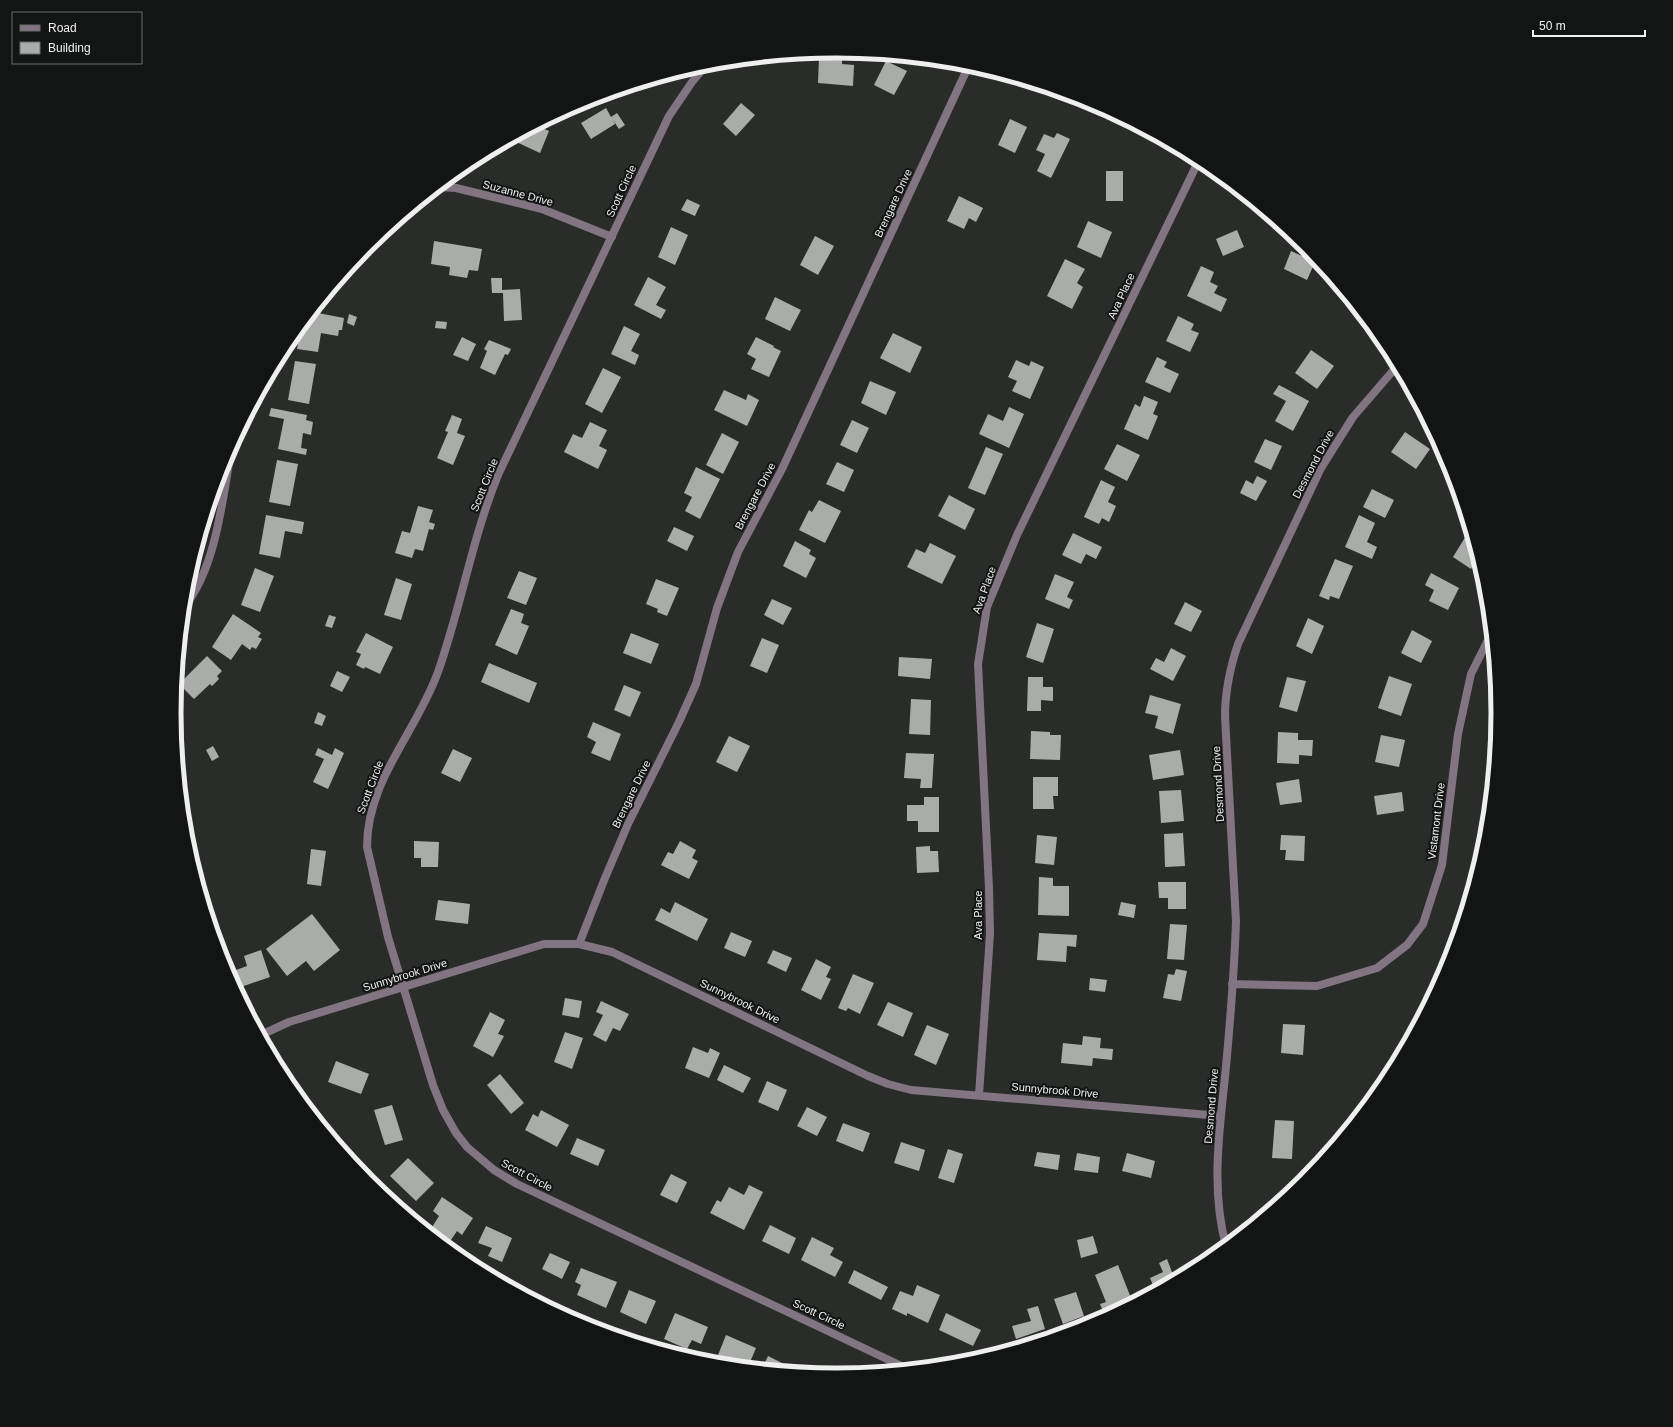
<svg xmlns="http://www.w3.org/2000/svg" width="1673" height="1427" font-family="Helvetica,sans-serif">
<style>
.building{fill:#aaacaa}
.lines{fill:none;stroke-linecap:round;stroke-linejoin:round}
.street{stroke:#807581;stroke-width:8}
.labels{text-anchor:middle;stroke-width:4;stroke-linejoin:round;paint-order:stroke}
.street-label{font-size:11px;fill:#eeefee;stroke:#131414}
.rim{fill:none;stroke:#eeefee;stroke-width:5}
</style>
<rect width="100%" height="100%" fill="#2a2c2a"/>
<path class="building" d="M819 57 842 59V64L854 65 853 86 818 83Z
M886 61 907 71 894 95 874 85Z
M741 103 755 115 736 136 723 124Z
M606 108 611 117 617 113 625 125 619 129 613 120 615 124 591 139 581 123Z
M1010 119 1027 127 1015 153 998 145Z
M538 126 549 131 540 153 512 140Z
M1057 133 1070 139 1051 178 1037 171 1045 154 1036 150 1044 134 1054 138Z
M1106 171H1123V201H1106Z
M959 196 983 208 976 222 969 218 964 229 947 221Z
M687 199 700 205 695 216 681 210Z
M1088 221 1112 232 1101 258 1077 247Z
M671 227 688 235 675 265 658 257Z
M1237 230 1244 247 1223 256 1216 239Z
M815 236 834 246 818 275 800 265Z
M434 241 482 249 478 271 469 270 467 278 449 275 450 267 431 264Z
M1291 251 1315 262 1307 280 1284 269Z
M1065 259 1085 269 1077 283 1083 287 1072 309 1047 296Z
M1201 266 1214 272 1210 282 1218 286 1214 293 1227 299 1221 312 1187 296Z
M648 277 666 287 656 305 666 310 661 319 634 305Z
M491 278H502V290L520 289 522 320 504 321 503 293H492Z
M329 292 328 302 322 301Z
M775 297 801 310 790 331 765 319Z
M313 312 344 318 342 330H339L338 336 321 333 318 352 297 349 301 326Z
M349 314 357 317 354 326 347 323Z
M1178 316 1194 324 1191 330 1199 333 1190 352 1166 341Z
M436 321 447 322 446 329 435 328Z
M624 326 640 334 631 351 639 355 635 365 611 354Z
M893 333 922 347 910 373 880 358Z
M462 337 476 344 468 361 453 355Z
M756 337 774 346 773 347 781 351 769 377 751 369 756 359 747 354Z
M489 340 511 349 508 355 505 354 495 375 480 368 487 351 484 349Z
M1311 350 1334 366 1317 389 1295 373Z
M1157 357 1167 362 1164 367 1179 374 1170 393 1145 382Z
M1016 360 1029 366 1031 361 1044 367 1030 399 1012 391 1017 381 1008 377Z
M295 361 316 364 309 404 288 400Z
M603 368 621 377 602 413 585 404Z
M870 381 896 392 886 415 861 403Z
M1279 385 1309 401 1293 431 1275 421 1286 401 1273 394Z
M724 390 746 400 748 394 759 400 747 426 714 410Z
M1144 396 1158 402 1153 414 1158 416 1148 440 1124 429 1135 404 1140 407Z
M1009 407 1024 414 1009 448 979 434 988 414 1003 421Z
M271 408 307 415 306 420 313 422 311 435 303 433 301 448 307 449 306 455 278 449 284 419 269 416Z
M452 415 462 419 457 433 465 436 453 465 437 458 448 432 445 431Z
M852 420 869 428 857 453 840 445Z
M590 422 607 430 599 446 607 450 598 469 564 452 573 434 582 438Z
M1405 432 1430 449 1416 469 1391 452Z
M722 433 739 442 723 474 706 465Z
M1265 439 1282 446 1271 470 1254 462Z
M1117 444 1140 455 1127 481 1104 469Z
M986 447 1003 454 985 495 968 488Z
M277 460 298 464 290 506 269 502Z
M837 462 854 470 844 492 826 484Z
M696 467 720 479 700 519 685 511 692 497 684 493Z
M1257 476 1267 481 1256 501 1240 493 1246 480 1253 484Z
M1101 480 1115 487 1108 502 1116 506 1109 522 1102 518 1099 524 1084 517Z
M1372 489 1394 500 1385 518 1363 507Z
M949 495 975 509 965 530 938 516Z
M819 500 841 511 825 543 799 530 809 510 812 512Z
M418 506 433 510 429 522 435 524 433 530 429 529 423 551 415 549 412 558 395 553 402 531 410 533Z
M266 515 304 522 302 534 285 531 280 558 259 554Z
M1359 515 1375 523 1367 542 1377 547 1372 559 1345 547Z
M674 527 694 536 687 551 667 541Z
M1469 531 1470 532 1478 557 1471 569 1453 557Z
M1073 533 1102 547 1096 559 1086 554 1081 564 1062 555Z
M795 541 811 550 809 554 816 558 806 578 783 566Z
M930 543 956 556 942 584 907 567 916 549 925 553Z
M1335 559 1353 566 1339 599 1330 596 1329 600 1319 596Z
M255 568 274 576 260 612 241 605Z
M519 571 537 578 526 605 507 598Z
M1431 573 1459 588 1448 610 1429 601 1434 590 1425 585Z
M1055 574 1074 582 1067 597 1073 600 1069 609 1045 599Z
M396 578 412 584 401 620 384 615Z
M656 579 679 588 667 616 657 612 658 609 646 604Z
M772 599 792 608 783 625 764 615Z
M1185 602 1202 611 1191 632 1174 624Z
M511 609 524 614 521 623 529 626 517 655 495 645Z
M233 614 261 633 258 637 262 639 256 649 252 647 250 650 242 644 231 660 212 647Z
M329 615 336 617 332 628 325 626Z
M1308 618 1324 626 1312 654 1296 646Z
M1037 623 1054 629 1043 663 1026 657Z
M1412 630 1432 641 1421 663 1401 653Z
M366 633 393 647 380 674 365 667 364 669 356 665 361 654 356 652Z
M631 633 659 644 651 664 623 653Z
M762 638 779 645 767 673 750 666Z
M1171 648 1186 656 1173 681 1150 669 1156 658 1164 662Z
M207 656 222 671 217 676 219 679 212 686 210 684 194 699 179 684Z
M899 657 932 659 930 679 898 676Z
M489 663 537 683 529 703 481 682Z
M337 671 350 677 342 692 330 686Z
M1389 676 1412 684 1401 716 1378 708Z
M1028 677H1043V687H1053V701L1041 700V711H1027Z
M1287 677 1306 681 1297 712 1279 707Z
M624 685 641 692 630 717 614 710Z
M1150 695 1181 704 1173 734 1155 728 1158 716 1145 713Z
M911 699 931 700 930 735 909 734Z
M175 705 178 711 174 713Z
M318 712 326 716 322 726 314 723Z
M593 722 621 734 610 761 591 753 596 742 587 737Z
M1031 731 1050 732V735H1061L1060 760 1030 759Z
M1278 732 1298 733V740H1313L1312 756 1299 755V764L1277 763Z
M1381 735 1405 740 1399 767 1375 762Z
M729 736 750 746 737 772 716 762Z
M213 746 219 757 212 761 206 750Z
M318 748 332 755 335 748 344 753 328 789 313 782 324 759 315 755Z
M453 749 472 758 460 782 441 773Z
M1180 750 1184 775 1153 780 1149 755Z
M906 753 934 754 932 788H920L921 779 904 778Z
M1033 777H1058V796H1053L1054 809H1033Z
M1299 779 1302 802 1280 805 1276 783Z
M1181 790 1184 821 1161 823 1159 791Z
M1402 792 1404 811 1377 815 1374 796Z
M924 797H939V832H918V821H907V805H924Z
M1183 833 1185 866 1165 867 1164 834Z
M1037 835 1057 837 1054 865 1035 863Z
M1281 835 1305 836 1304 861 1285 860 1286 850H1280Z
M414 841 439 842 438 867H421V858H414Z
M680 841 696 850 692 858 698 861 689 879 661 865 668 852 673 854Z
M930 846V851H938L939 872 917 873 916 847Z
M311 849 326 851 321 886 307 884Z
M1039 877 1053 878V886H1069V916L1038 915Z
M1158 882H1186V909H1168V898H1159Z
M438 900 470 904 468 924 435 920Z
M675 902 708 919 697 941 655 920 661 908 670 913Z
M1121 902 1136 905 1134 918 1118 915Z
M312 914 340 950 314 971 306 961 287 976 266 949Z
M1170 924 1187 925 1184 960 1167 959Z
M731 932 752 941 745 957 724 948Z
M1039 933 1077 935 1076 947 1067 946 1066 962 1037 960Z
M261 950 270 977 241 987 236 970 247 966 244 956Z
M773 950 792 958 786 972 767 963Z
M816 959 831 967 826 977 831 979 821 1000 801 990Z
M1176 969 1187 971 1181 1001 1163 998 1168 974 1174 975Z
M853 974 874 983 860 1014 848 1008 846 1011 838 1008Z
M1090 978 1107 980 1105 992 1089 990Z
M565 998 582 1001 579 1018 562 1015Z
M601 1001 629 1014 620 1031 613 1028 606 1042 593 1035 603 1015 596 1012Z
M888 1002 913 1013 903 1037 877 1025Z
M490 1012 505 1020 498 1034 504 1036 493 1057 473 1046Z
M1283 1024 1305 1025 1303 1055 1281 1053Z
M927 1025 949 1034 936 1065 914 1055Z
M565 1032 583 1038 572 1069 554 1062Z
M1083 1036 1101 1038 1100 1048 1113 1049 1112 1060 1093 1058 1092 1066 1061 1063 1063 1043 1082 1045Z
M693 1047 708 1053 710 1048 720 1053 709 1078 685 1068Z
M336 1061 369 1074 361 1094 328 1082Z
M724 1065 751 1078 743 1093 717 1080Z
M500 1074 524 1103 511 1114 487 1085Z
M293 1079 309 1103 305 1105 287 1083Z
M767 1081 787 1090 778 1111 758 1102Z
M392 1105 403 1140 385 1145 374 1110Z
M807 1107 827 1117 817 1136 797 1126Z
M541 1110 569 1125 557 1147 525 1130 533 1114 538 1117Z
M1275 1120 1294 1121 1292 1159 1272 1158Z
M843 1123 870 1133 863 1152 836 1141Z
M577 1138 605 1150 598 1166 570 1154Z
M901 1142 925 1150 919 1171 894 1163Z
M948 1149 963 1154 954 1183 938 1178Z
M1037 1152 1060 1155 1058 1170 1034 1166Z
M1077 1153 1100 1157 1098 1173 1074 1170Z
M1127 1153 1155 1161 1151 1178 1122 1171Z
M408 1158 434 1183 416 1201 390 1176Z
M671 1174 687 1182 677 1203 660 1195Z
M749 1185 763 1192 744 1230 710 1213 717 1200 721 1202 729 1187 744 1195Z
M442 1197 473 1218 462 1235 457 1231 447 1246 429 1232 439 1216 433 1211Z
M770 1225 796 1238 789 1254 762 1241Z
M486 1226 512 1238 502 1262 488 1256 492 1248 478 1243Z
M1093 1236 1098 1253 1081 1258 1077 1240Z
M812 1237 834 1248 830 1255 843 1262 835 1277 801 1260Z
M550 1253 570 1262 562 1279 542 1269Z
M1167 1259 1175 1280 1141 1298 1138 1292 1153 1285 1150 1278 1163 1272 1159 1263Z
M1118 1265 1133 1303 1105 1316 1100 1304 1106 1302 1095 1275Z
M581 1268 617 1282 606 1308 577 1295 581 1285 575 1282Z
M854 1270 888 1287 881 1300 848 1283Z
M917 1285 940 1295 928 1323 907 1313V1316L892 1309 900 1291 913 1296Z
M629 1290 656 1301 646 1324 620 1312Z
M1076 1292 1084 1316 1063 1324 1054 1299Z
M1038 1306 1045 1329 1016 1339 1012 1326 1031 1321 1027 1309Z
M675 1313 708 1327 701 1344 692 1340 687 1349 664 1339Z
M946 1313 981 1330 973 1346 939 1330Z
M726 1335 756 1348 748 1367 718 1355Z
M768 1356 800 1372 762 1369Z"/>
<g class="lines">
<path class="street" d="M707 64 692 82 669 116 498 475C472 539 461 607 438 672 416 733 367 780 367 847L388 937 433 1085 443 1110 456 1133 467 1147 494 1170 517 1184 908 1369
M1079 98 1127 121
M439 187 456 188 542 209 612 237
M184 607C217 567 223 495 232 445
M579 944 605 878 628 824 679 722 696 684 717 608 738 552 782 469 969 65
M1232 984 1317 986 1377 968 1407 945 1423 924 1442 865 1458 734 1471 674 1491 634
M261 1035 289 1022 544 944H579L612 952 868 1076 888 1084 911 1090 1221 1116
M979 1095 990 934 989 888 978 664 987 607 1017 535 1199 160
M1226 1246C1211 1191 1219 1133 1225 1077 1230 1025 1234 974 1236 922L1225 716C1225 690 1230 668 1238 644L1321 468 1353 417 1398 365"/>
</g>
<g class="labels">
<g class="street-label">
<text transform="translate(621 191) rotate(-65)" y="4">Scott Circle</text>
<text transform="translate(518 193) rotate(15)" y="4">Suzanne Drive</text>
<text transform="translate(893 203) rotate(-65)" y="4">Brengare Drive</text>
<text transform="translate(1121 296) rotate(-65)" y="4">Ava Place</text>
<text transform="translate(1313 464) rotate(-62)" y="4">Desmond Drive</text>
<text transform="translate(484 485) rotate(-68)" y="4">Scott Circle</text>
<text transform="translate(755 496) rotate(-62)" y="4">Brengare Drive</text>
<text transform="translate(984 590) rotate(-70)" y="4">Ava Place</text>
<text transform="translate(1218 784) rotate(-93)" y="4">Desmond Drive</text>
<text transform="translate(370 787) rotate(-69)" y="4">Scott Circle</text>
<text transform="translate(631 794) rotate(-64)" y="4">Brengare Drive</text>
<text transform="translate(1436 821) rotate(-83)" y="4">Vistamont Drive</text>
<text transform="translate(978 915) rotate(-90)" y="4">Ava Place</text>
<text transform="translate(405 975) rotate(-17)" y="4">Sunnybrook Drive</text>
<text transform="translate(740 1001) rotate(26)" y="4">Sunnybrook Drive</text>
<text transform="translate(1055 1090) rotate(5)" y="4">Sunnybrook Drive</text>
<text transform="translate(1211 1106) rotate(-85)" y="4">Desmond Drive</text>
<text transform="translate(527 1175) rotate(28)" y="4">Scott Circle</text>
<text transform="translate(819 1314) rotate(25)" y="4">Scott Circle</text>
</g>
</g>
<path d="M0 0H1673V1427H0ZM181 713a655 655 0 1 1 1310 0a655 655 0 1 1-1310 0Z" fill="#131414" fill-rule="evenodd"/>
<path class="rim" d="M181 713a655 655 0 1 1 1310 0a655 655 0 1 1-1310 0Z"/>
<rect x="12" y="12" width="130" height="52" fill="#131414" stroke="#6b6c6b"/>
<rect x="20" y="25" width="20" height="6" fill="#807581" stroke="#6b6c6b"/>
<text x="48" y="32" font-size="12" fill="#eeefee">Road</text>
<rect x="20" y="42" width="20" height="12" fill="#aaacaa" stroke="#6b6c6b"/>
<text x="48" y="52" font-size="12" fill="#eeefee">Building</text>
<path d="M1533 30v6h112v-6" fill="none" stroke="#eeefee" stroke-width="2"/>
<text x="1539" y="30" font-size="12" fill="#eeefee" stroke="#131414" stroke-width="3" paint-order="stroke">50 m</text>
</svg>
